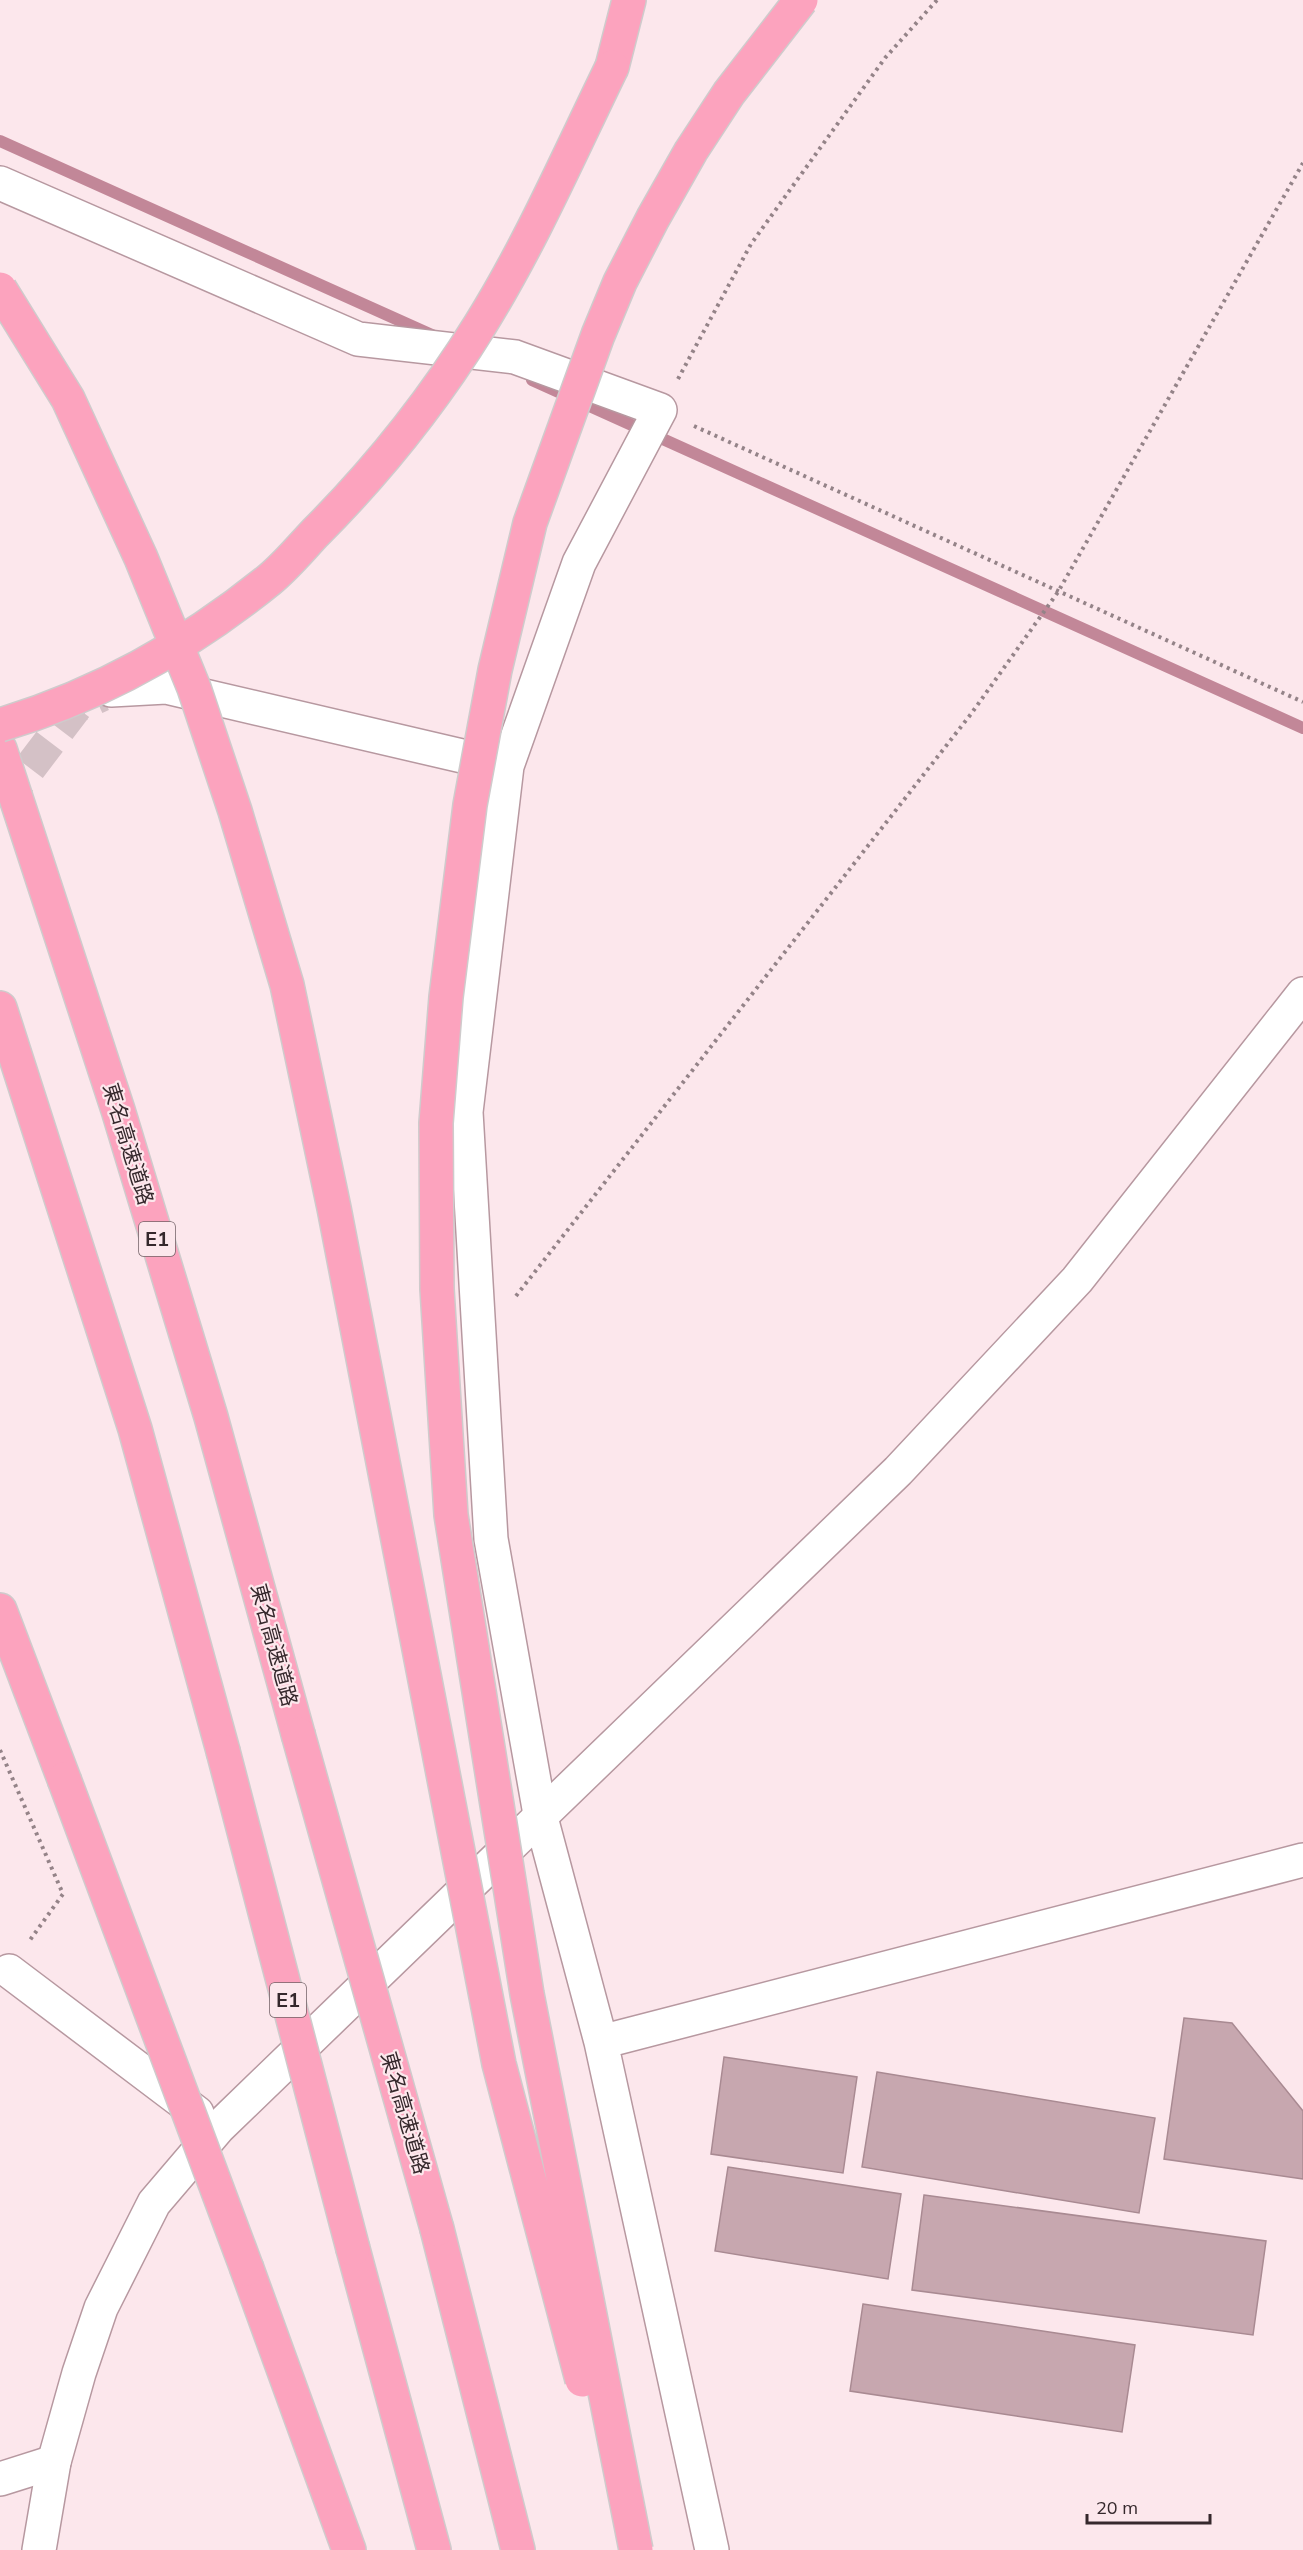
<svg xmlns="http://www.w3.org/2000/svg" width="1303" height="2550" font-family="Mulish,'Noto Sans JP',sans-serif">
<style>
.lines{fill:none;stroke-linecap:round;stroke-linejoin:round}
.stream{stroke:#c28798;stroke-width:12}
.building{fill:#c7a7af;stroke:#a98a92;stroke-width:1.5}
.street-tunnel{stroke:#d4c1c6;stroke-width:33;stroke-dasharray:33 16;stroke-linecap:butt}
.street-casing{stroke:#b798a0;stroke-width:36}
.secondary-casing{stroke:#b798a0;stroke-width:36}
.highway-casing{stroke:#cfcbcc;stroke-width:36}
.path{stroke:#948388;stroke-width:4;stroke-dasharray:3 4.5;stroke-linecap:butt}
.street{stroke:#fff;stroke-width:33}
.secondary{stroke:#fff;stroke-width:33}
.highway{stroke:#fca3be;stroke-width:33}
.highway-bridge-casing{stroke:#cfcbcc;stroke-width:36;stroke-linecap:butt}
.highway-bridge{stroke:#fca3be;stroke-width:33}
.labels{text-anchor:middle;stroke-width:4.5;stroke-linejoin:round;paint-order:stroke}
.shield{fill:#fce7ec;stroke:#716166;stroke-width:1.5}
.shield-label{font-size:20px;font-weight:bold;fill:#35282c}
.street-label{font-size:21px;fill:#35282c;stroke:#fce7ec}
</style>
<rect width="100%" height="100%" fill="#fce7ec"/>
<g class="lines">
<path class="stream" d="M0 141 434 336
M532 380 1303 728"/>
</g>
<path class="building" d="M1184 2018 1232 2023 1303 2111V2179L1164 2159Z
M724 2057 857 2077 843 2173 711 2154Z
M877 2072 1155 2118 1139 2213 862 2167Z
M728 2167 901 2194 888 2279 715 2251Z
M924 2195 1266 2241 1253 2335 912 2290Z
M863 2304 1135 2345 1122 2432 850 2391Z"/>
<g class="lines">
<path class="street-tunnel" d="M0 807 76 707 102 695"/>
<defs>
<path id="street" d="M0 183 358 339 515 357 660 410 579 563 507 766 466 1112 491 1539 540 1814 601 2042 712 2550
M111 690 166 687 505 766
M9 1971 197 2113
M601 2042 1303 1860
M0 2479 54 2462"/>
<path id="secondary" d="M39 2550 54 2462 79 2373 101 2308 154 2203 218 2128 898 1471 1077 1280 1303 994"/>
<path id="highway" d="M612 67 629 0
M0 749 118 1110 211 1417 298 1734
M0 1008 135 1429 223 1751
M0 1610 64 1779
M437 2229 518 2550
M353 2249 434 2550
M247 2269 349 2550"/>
</defs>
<use href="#street" class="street-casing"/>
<use href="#secondary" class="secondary-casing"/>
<use href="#highway" class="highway-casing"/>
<path class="path" d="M678 379 751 244 885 58 937 0
M694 426 1303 702
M516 1296 971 714 1058 592 1303 163
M0 1750 63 1894 30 1940"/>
<use href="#street" class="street"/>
<use href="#secondary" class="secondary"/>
<use href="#highway" class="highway"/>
<defs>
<path id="highway-bridge" d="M0 289 68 399 141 558 194 688 235 811 287 985 334 1208 499 2064 582 2380
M0 725C98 696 190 644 269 580 286 566 300 549 315 533 378 470 433 401 480 325 531 243 570 153 612 67
M298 1734 437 2229
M223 1751 353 2249
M64 1779 247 2269
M636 2550 527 1994 451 1515 437 1289 436 1123 446 997 470 805 495 670 530 523 598 335 620 282 653 218 691 151 729 93 801 0"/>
</defs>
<use href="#highway-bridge" class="highway-bridge-casing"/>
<use href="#highway-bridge" class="highway-bridge"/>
</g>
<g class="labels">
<g class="shield">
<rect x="139" y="1222" width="36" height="34" rx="4.5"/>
<rect x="270" y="1983" width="36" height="34" rx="4.5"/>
</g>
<g class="shield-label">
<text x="157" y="1246">E1</text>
<text x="288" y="2007">E1</text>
</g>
<g class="street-label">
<text transform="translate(128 1144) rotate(73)" y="7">東名高速道路</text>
<text transform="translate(274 1645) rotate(75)" y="7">東名高速道路</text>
<text transform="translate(405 2113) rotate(74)" y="7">東名高速道路</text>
</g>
</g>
<path d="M1087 2514v9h123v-9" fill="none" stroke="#35282c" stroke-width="3"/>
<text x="1096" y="2514" font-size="18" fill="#35282c" stroke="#fce7ec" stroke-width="4.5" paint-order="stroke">20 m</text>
</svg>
